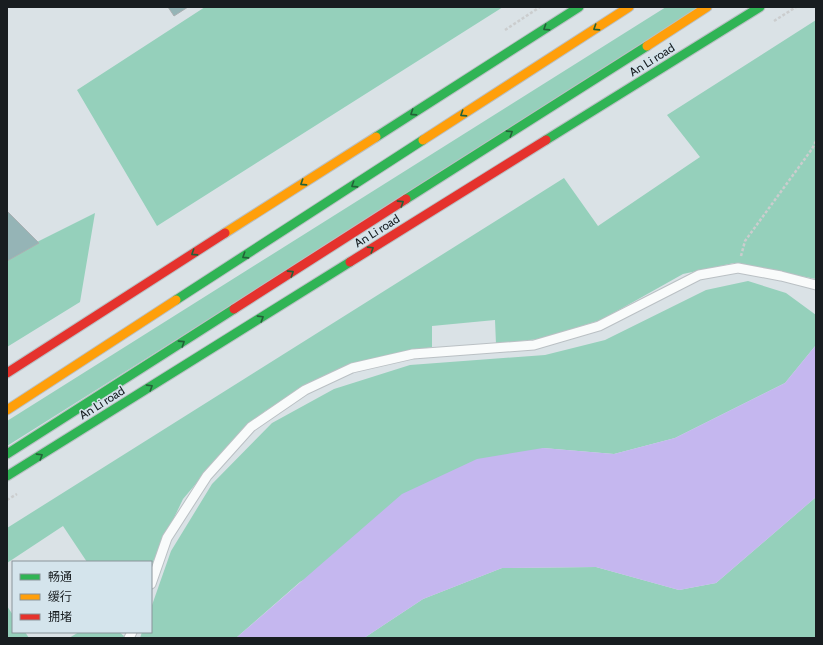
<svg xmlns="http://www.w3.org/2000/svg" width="823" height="645" font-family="Cabin,'Noto Sans SC',sans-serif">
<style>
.forest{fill:#95d0bb}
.water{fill:#c5b7ef}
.building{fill:#95b4b6;stroke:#aab0b2}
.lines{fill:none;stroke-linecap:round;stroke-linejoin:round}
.lane-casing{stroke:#bac0c4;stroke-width:11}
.fast-casing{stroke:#bac0c4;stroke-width:11}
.slow-casing{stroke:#bac0c4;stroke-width:11}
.jam-casing{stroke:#bac0c4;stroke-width:11}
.path{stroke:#cbcdce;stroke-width:2.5;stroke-dasharray:3 2;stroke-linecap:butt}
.lane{stroke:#f9fbfb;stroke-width:9}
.fast{stroke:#30b455;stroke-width:9}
.slow{stroke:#ff9f0a;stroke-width:9}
.jam{stroke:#e5322d;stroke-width:9}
.oneway{stroke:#236138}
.labels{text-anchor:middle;stroke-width:3;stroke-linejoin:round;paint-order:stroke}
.street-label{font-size:12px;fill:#181d20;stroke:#d4e4ec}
</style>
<rect width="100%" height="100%" fill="#dae2e6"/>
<path class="forest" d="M205 7H503L157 226 77 90Z
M666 7H705L7 446V421Z
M816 20V279L734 263 683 274 601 320 539 339 496 344 495 320 432 326V347L378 357 320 380 265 411 221 454 183 499 151 566V562H87L63 526 7 563V528L564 178 598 226 700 157 667 115Z
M95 213 80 302 7 347V257Z
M748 281 786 293 816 315V345L785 383 675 438 614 454 543 448 300 582 236 638H140L142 632H151V608L171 551 212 484 272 423 334 389 410 365 545 355 605 340 706 290Z
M816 497V638H364L423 599 502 568 596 567 679 590 716 583Z
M7 606 13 615V632H25L29 638H8Z
M79 632H119L124 636 123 638H69Z"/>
<path class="water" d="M816 345V497L716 583 679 590 596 567 502 568 423 599 364 638H236L402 494 477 459 543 448 614 454 675 438 785 383Z"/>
<path class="building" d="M168 7H188L174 16Z
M7 211 39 243 7 261Z"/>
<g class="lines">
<defs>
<path id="lane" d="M151 584 167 538 207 476 251 427 305 390 352 368 413 354 534 345 599 326 699 275 738 268 781 276 816 285
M129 638 132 632"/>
<path id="fast" d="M376 137 579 7
M546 140 760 7
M406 199 647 46
M176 300 423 140
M7 454 234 309
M7 476 350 262"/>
<path id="slow" d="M647 46 707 7
M423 140 629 7
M225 233 376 137
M7 410 176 300"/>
<path id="jam" d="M350 262 546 140
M234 309 406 199
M7 373 225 233"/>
</defs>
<use href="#lane" class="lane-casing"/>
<use href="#fast" class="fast-casing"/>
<use href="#slow" class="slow-casing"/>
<use href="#jam" class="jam-casing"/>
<path class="path" d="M774 21 796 7
M505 30 540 7
M741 256 745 241 812 149 816 141
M7 500 17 494"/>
<use href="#lane" class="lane"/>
<use href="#fast" class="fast"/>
<use href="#slow" class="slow"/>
<use href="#jam" class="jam"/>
</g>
<defs><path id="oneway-chevron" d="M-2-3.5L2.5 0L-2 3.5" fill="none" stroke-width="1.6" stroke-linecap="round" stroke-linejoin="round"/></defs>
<g class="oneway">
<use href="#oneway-chevron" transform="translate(546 28) rotate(147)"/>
<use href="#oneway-chevron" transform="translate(596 28) rotate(147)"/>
<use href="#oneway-chevron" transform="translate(413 113) rotate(147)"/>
<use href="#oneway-chevron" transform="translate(463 114) rotate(147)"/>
<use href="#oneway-chevron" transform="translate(510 133) rotate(-33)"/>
<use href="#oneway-chevron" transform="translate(303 183) rotate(147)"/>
<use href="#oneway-chevron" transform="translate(354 185) rotate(147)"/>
<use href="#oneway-chevron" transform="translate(401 203) rotate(-33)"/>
<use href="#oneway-chevron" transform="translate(371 249) rotate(-32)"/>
<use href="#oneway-chevron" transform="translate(194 253) rotate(147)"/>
<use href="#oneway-chevron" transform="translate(245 256) rotate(147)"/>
<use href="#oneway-chevron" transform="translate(291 273) rotate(-33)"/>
<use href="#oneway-chevron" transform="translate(261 318) rotate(-32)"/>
<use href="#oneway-chevron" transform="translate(182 343) rotate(-33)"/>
<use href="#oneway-chevron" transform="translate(150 387) rotate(-32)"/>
<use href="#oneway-chevron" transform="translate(40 456) rotate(-32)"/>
</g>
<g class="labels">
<g class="street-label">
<text transform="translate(652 60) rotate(-32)" y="4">An Li road</text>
<text transform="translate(377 231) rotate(-32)" y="4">An Li road</text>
<text transform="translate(102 403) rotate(-32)" y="4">An Li road</text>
</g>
</g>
<rect width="823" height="645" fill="none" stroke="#181d20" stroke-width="16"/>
<rect x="12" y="561" width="140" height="72" fill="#d4e4ec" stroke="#89949a"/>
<rect x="20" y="574" width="20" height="6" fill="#30b455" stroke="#89949a"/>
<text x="48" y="581" font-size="12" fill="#181d20">畅通</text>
<rect x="20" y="594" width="20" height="6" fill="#ff9f0a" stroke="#89949a"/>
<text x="48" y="601" font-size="12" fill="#181d20">缓行</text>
<rect x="20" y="614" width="20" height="6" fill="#e5322d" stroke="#89949a"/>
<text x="48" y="621" font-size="12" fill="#181d20">拥堵</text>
</svg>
